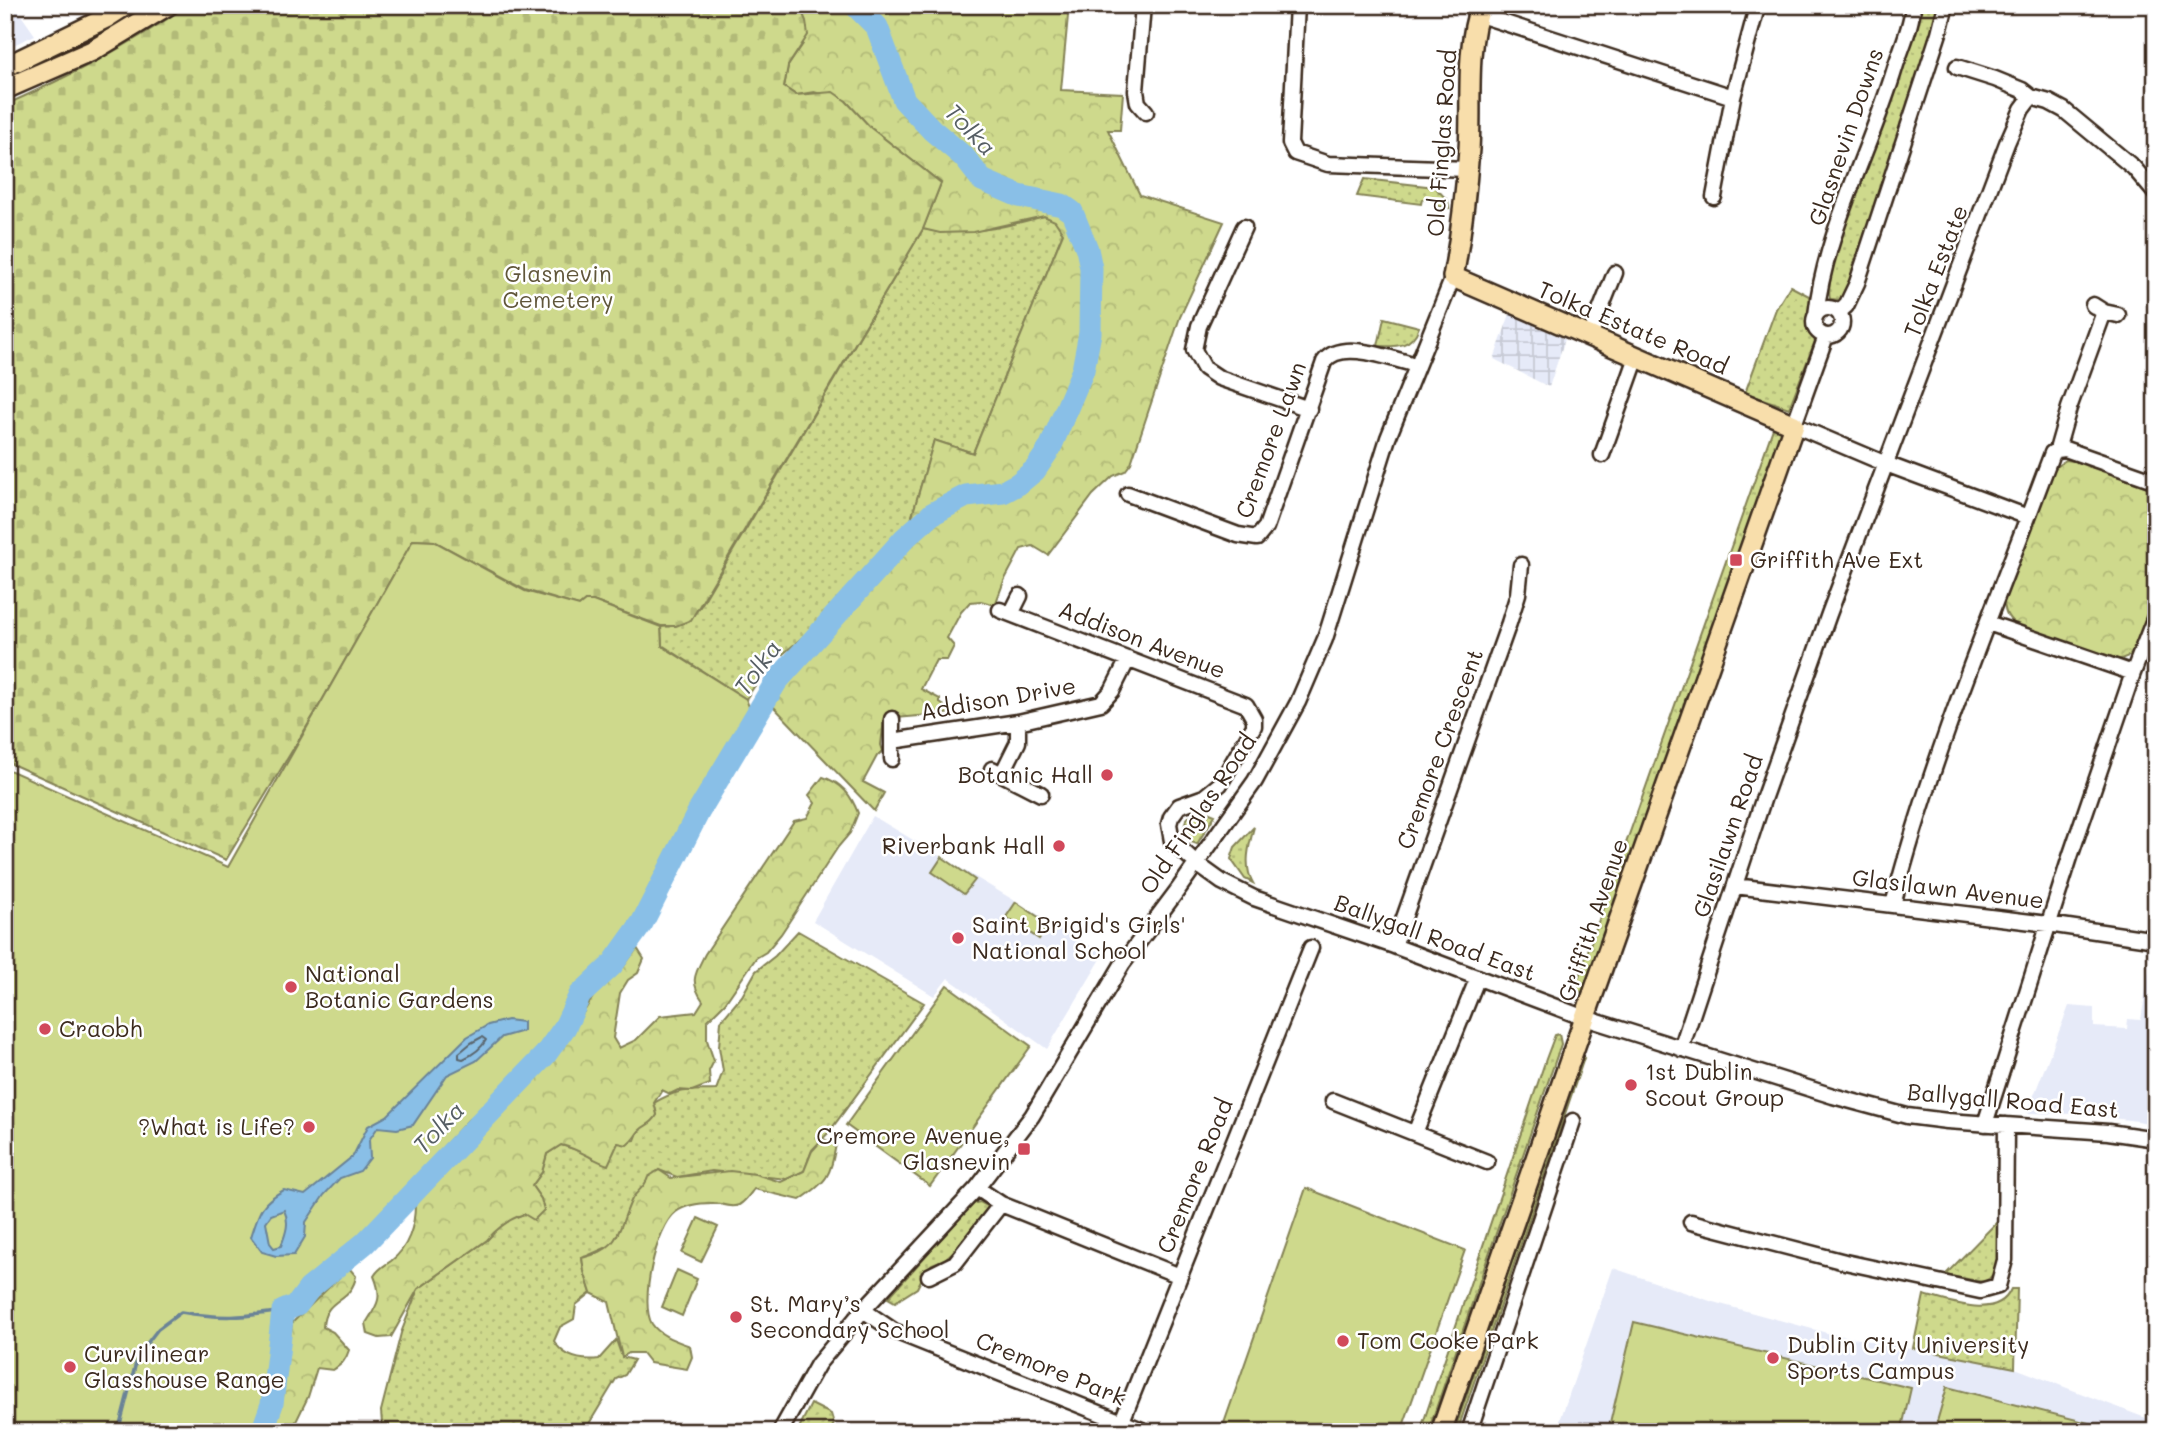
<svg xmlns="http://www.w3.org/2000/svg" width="2161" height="1437" font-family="Mali,sans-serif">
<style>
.built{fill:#e6eaf8}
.industrial{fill:url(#industrial-grid)}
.grass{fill:url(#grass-dots);stroke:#848255;stroke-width:2}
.forest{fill:url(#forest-crowns);stroke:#848255;stroke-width:2}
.cemetery{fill:url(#cemetery-stones);stroke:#848255;stroke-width:2}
.garden{fill:#ced98c;stroke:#848255;stroke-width:2}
.water{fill:#89bfe7;stroke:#6a8397;stroke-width:2;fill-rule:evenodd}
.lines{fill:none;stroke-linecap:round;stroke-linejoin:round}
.shore{stroke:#5a666e;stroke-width:2}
.stream{stroke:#6a8397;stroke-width:3.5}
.river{stroke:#89bfe7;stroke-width:23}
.minor-casing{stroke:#3b2a1e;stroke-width:19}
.major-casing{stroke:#3b2a1e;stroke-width:24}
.minor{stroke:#fff;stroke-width:14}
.major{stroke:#f8deab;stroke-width:19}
.poi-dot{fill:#d1495b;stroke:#fff;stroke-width:2.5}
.labels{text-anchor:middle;stroke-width:5;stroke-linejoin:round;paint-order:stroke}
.street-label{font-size:23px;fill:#3b2a1e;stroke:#fff}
.park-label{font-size:23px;fill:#60563a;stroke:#fff}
.poi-label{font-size:23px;fill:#3b2a1e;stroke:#fff;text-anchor:start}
.water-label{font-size:24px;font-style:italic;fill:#565e64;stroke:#fff}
</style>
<defs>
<pattern id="industrial-grid" width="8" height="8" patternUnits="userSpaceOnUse" patternTransform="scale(1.75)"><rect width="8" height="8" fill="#e6eaf8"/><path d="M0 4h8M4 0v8" fill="none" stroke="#c6c9d4"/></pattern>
<pattern id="grass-dots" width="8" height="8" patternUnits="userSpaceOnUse" patternTransform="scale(1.75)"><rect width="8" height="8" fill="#ced98c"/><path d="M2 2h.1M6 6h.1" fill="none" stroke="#b2ba78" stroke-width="1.8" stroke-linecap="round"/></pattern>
<pattern id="forest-crowns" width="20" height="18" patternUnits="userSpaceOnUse" patternTransform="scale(1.75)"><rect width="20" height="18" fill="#ced98c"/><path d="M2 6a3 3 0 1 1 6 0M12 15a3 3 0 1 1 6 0" fill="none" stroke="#b2ba78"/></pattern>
<pattern id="cemetery-stones" width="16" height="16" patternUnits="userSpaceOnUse" patternTransform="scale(1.75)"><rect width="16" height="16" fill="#ced98c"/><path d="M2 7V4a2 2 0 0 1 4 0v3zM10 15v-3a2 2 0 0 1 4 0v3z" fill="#b2ba78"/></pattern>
</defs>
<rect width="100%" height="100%" fill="#fff"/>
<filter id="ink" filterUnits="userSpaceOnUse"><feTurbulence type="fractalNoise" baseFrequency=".0143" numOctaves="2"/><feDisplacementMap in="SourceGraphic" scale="14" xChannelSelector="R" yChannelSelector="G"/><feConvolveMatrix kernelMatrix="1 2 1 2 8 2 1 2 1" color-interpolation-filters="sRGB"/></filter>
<g filter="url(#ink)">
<path class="built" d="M5 5H14L35 35 5 49Z
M873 816 1104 954 1047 1049 948 978 934 996 813 921Z
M2154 939 2156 1125 2138 1121 2075 1114 2027 1113 2069 1006 2094 1008V1027L2127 1029 2128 1019 2141 1020Z
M1613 1268 1713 1302 1827 1333 2015 1368 2156 1422V1432H1556Z"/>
<path class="industrial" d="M1510 314 1565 339 1549 387 1494 359Z"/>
<path class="grass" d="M1919 5H1940L1933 33 1850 285 1841 300 1830 299C1822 270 1881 130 1894 94 1903 68 1910 42 1918 16Z
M1364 179 1435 187 1448 201 1449 208 1437 206 1438 201 1422 199 1421 204 1357 196Z
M1044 216 1055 220 1063 233 973 453 934 440 911 520 835 609 782 655 772 660 746 699 662 645 661 627C679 626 689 622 700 607L923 229C963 237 1005 227 1044 216Z
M1790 286 1809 296 1811 303 1807 323 1815 341 1789 408 1745 393 1776 309Z
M1384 318 1419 327C1412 347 1397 347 1378 346Z
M1776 420 1793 428 1589 995 1574 990Z
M1202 810 1215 815 1197 844 1186 840C1183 820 1183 818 1202 810Z
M1254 827C1249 845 1243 866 1253 883L1245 879 1231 859 1235 847Z
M798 931 924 1003 829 1132 812 1150 804 1171 787 1179 712 1171 677 1177 659 1170 612 1245 582 1258 584 1271 591 1293 576 1305 574 1319 560 1327 554 1341C564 1358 581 1361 599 1359L616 1340 622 1357 634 1360 625 1375 616 1379 584 1432H387L382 1424 381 1411 401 1333 418 1289 487 1240 497 1229 512 1218 524 1214 541 1199 532 1186 542 1172 547 1154 561 1145 584 1152 593 1159 618 1142 635 1140 639 1130 657 1115 654 1103C679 1088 688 1091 716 1090L723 1071 719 1047 721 1021 742 996 756 971 775 956Z
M1559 1034 1561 1044 1428 1432H1420L1546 1059 1555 1035Z
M1582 1057 1584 1058 1457 1432H1454Z
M980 1202 991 1208 965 1241 945 1259 932 1264 926 1270 917 1288 895 1302 888 1298 972 1204Z
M1997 1222C1997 1240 2004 1273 1984 1282L1945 1275Z
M2011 1289H2017L2015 1368 1913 1348 1924 1295C1948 1301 1998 1321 2011 1289Z
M811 1404 831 1414 834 1424 829 1432H797Z"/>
<path class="forest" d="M799 5H1069L1061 90 1123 93 1120 130H1108L1140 195 1224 222 1180 317 1131 463 1125 471 1113 476 1093 495 1048 555 1033 546 1021 549 1004 581 995 605 981 601 970 602 961 612 947 638 954 646 947 660H936L921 689 940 699V703L955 713 884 719 881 745 883 751 877 756 863 782 884 793 874 811 771 704 775 700 770 696 773 690 880 567 920 525 912 516 934 440 973 453 1063 233 1055 221 1044 216 973 232 940 233 923 229 941 183 871 128 846 101 814 92 796 95 784 87 788 66 803 44V9Z
M2066 460 2080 462 2156 490V593L2137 647 2131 655 2121 659H2108L2018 626C2008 619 2005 614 2004 602L2051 473 2057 466Z
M823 777C842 783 851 795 858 813L850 833 838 847 781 934 766 952 756 958 725 1003 707 1021V1040L714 1061 709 1071 710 1084 692 1091 678 1090 670 1094 662 1090 654 1103 657 1115C651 1126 645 1124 639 1131 634 1137 634 1140 627 1145L618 1143 608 1165C591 1159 579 1149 561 1145L547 1154 542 1172 532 1186 541 1199 544 1210 534 1220 524 1214C509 1219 498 1227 487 1240L418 1289 391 1337 379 1338 368 1334 366 1323C378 1304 383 1298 374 1276 379 1268 384 1266 391 1261 408 1248 415 1226 415 1205L534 1078 568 1037 598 989 624 966 637 948 644 959 638 973 628 980 620 993 613 1038 619 1048 636 1040 660 1016 696 1012 703 1001C689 981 695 974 705 954L794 821 807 818 815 803 809 795Z
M823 1139 836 1144C830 1177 828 1181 800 1200L754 1189C750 1194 745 1202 739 1205 730 1209 722 1203 713 1203 701 1203 685 1205 676 1212 656 1227 639 1303 652 1324 660 1336 677 1341 690 1346L692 1357 687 1369 650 1363 642 1353H629L622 1357 609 1302 591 1293 584 1271 582 1258C622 1249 617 1230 632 1199 637 1191 646 1186 648 1177L659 1170 671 1178 730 1171 755 1174 781 1182 804 1171 812 1151Z
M349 1268 356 1276C352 1303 324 1297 323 1327L333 1332 349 1350C346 1360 342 1364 333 1370L317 1368 308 1397 291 1432H271L280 1406 292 1323Z"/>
<path class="cemetery" d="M188 5H799L806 21 808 35 788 66 784 87 796 95 833 92 846 101 871 128 941 183 923 229 691 620 676 626H661L593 601H585L579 606 525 590 434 541 413 540 315 713 226 860 5 761V105C70 76 129 46 188 5Z"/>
<path class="garden" d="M413 540 434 541 525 591 579 606 585 601H593L661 627 662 646 746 699 751 712 726 748 697 796 668 851 657 880 619 950 571 993 555 1031 538 1049 521 1082 490 1102 468 1120 361 1236 281 1305 265 1402 254 1432H5V768L228 867Z
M942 857 975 880 964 894 932 872Z
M1016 902 1049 924 1039 939 1006 917Z
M947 985 1031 1046 930 1186 846 1125Z
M1306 1188 1465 1250 1401 1432H1221Z
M698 1218 718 1227 701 1262 682 1253Z
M677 1270 697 1279 682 1316 662 1307Z
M1634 1322 1911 1388 1901 1432H1608Z
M1947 1387 2116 1430V1432H1934Z"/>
<path class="water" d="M507 1020 523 1022V1031L502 1037 476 1061 447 1075 413 1125 397 1129 378 1127 369 1140 370 1158 360 1171 340 1178 324 1195 306 1222 305 1237 294 1255 276 1256 262 1252 251 1237C259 1212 260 1203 284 1190L305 1195 353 1156 368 1126 387 1116 467 1037 488 1025ZM284 1210C290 1222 286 1233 281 1246L274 1248 270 1243 266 1222 271 1215Z"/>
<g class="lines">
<path class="shore" d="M482 1037 486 1040C481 1049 472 1055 463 1059L459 1058V1053L471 1043Z"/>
<path class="stream" d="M118 1432 138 1355 158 1329 181 1312C221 1319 243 1317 283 1311"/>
<path class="river" d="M262 1432 272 1404 283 1311 297 1305 309 1289 365 1243 545 1055 565 1027 580 995 612 965 642 923 699 811 776 682 905 538 932 514 966 496 1003 492 1018 484 1035 470 1050 448 1083 370 1090 333 1091 268 1087 249 1072 212 1062 205 1019 196 982 180 964 157 932 130 904 100 877 27 855 5"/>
<defs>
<path id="minor" d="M1143 5 1136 91 1138 103 1146 112
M1297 5 1290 143 1295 153 1328 164 1467 169
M1477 14 1733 97
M1957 67 1995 79 2022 90 2031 97 2049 102 2064 110 2134 168 2156 194
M1714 197 1733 97 1756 11
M1244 227 1199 326 1194 350 1204 368 1219 378 1309 409
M2093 305 2104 312 2118 315
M1814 322a14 14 0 1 1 28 0a14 14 0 1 1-28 0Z
M1839 312 1846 306 1857 283 1939 33 1946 5
M1816 315C1825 232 1871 148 1895 68 1901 48 1912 26 1913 5
M1590 336 1615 273
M1826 336 1794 425 1886 464 2028 517 2052 453 2057 450 2065 449 2156 481
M2057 450 2069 408 2104 312
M1602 455 1637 357
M1128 494 1238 535 1257 538 1266 527 1324 362C1340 338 1392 359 1416 365
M1000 610 1246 705 1254 719V726L1220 784 1204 797 1179 806 1171 817 1169 824 1172 841 1197 864 1222 882 1254 898 1394 946 1585 1018 1833 1096 1907 1116 1947 1121 2108 1132 2156 1139
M1011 614 1020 596
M1988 623 2133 673 2156 614
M892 719V759
M892 741 1018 722 1101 703 1112 691 1128 659
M992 769 1041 794
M1002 774 1018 742V722
M1735 886 2048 924 2156 940
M1893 905C1927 773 1979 644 2028 517
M1394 946 1509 623 1518 594 1521 565
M1681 1049 1764 797 1829 614 2007 143 2022 109 2031 97
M1333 1101 1487 1162
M1985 1124 2071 854 2133 673
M1415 1133 1478 977
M977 1188 1001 1204 1180 1276
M1691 1222 1845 1262 1980 1291 1998 1286 2005 1260 2006 1125
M929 1276 955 1263 1001 1204
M863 1310 894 1331 1147 1432
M1122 1421 1311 948
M780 1432 818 1364 863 1310 977 1188 1032 1116 1123 963 1177 891 1255 781 1298 702 1325 639 1388 438 1453 277
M1469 1432 1573 1121"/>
<path id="major" d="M5 67 106 18 126 5
M5 89 92 51 168 5
M1441 1432 1592 997 1794 425 1453 277C1461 235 1466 192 1469 149 1472 104 1465 48 1481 5"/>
</defs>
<use href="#minor" class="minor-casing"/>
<use href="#major" class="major-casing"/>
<use href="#minor" class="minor"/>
<use href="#major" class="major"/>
</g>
</g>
<g class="poi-dot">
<rect x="1729" y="553" width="14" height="14" rx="3.5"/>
<circle cx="1107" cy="775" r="7"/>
<circle cx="1059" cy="846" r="7"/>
<circle cx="958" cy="938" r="7"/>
<circle cx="291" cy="987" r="7"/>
<circle cx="45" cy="1029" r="7"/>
<circle cx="1631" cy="1085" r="7"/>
<circle cx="309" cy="1127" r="7"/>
<rect x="1017" y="1142" width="14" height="14" rx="3.5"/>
<circle cx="736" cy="1317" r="7"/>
<circle cx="1343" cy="1341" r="7"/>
<circle cx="1773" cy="1358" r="7"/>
<circle cx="70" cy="1367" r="7"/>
</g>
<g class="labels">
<g class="street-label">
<text transform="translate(1846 137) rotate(-71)" y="8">Glasnevin Downs</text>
<text transform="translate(1442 143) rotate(-86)" y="8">Old Finglas Road</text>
<text transform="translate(1936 271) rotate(-69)" y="8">Tolka Estate</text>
<text transform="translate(1633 328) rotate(23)" y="8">Tolka Estate Road</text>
<text transform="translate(1271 440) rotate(-70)" y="8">Cremore Lawn</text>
<text transform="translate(1142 640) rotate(21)" y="8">Addison Avenue</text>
<text transform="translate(998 699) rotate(-10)" y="8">Addison Drive</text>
<text transform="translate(1440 749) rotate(-70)" y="8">Cremore Crescent</text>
<text transform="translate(1198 814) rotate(-56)" y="8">Old Finglas Road</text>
<text transform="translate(1728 836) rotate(-71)" y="8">Glasilawn Road</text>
<text transform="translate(1948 889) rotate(7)" y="8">Glasilawn Avenue</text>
<text transform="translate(1593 920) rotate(-71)" y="8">Griffith Avenue</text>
<text transform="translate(1435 938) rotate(20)" y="8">Ballygall Road East</text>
<text transform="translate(2013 1101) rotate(5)" y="8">Ballygall Road East</text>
<text transform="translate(1195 1176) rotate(-68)" y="8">Cremore Road</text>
<text transform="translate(1051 1369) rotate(22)" y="8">Cremore Park</text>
</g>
<g class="park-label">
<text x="558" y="282">Glasnevin<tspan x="558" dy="26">Cemetery</tspan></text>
</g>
<g class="poi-label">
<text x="1750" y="568">Griffith Ave Ext</text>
<text x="1093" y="783" text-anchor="end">Botanic Hall</text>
<text x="1045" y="854" text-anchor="end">Riverbank Hall</text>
<text x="972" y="933">Saint Brigid's Girls'<tspan x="972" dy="26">National School</tspan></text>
<text x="305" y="982">National<tspan x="305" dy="26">Botanic Gardens</tspan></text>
<text x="59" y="1037">Craobh</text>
<text x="1645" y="1080">1st Dublin<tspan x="1645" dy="26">Scout Group</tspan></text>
<text x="295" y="1135" text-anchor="end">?What is Life?</text>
<text x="1010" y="1144" text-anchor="end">Cremore Avenue,<tspan x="1010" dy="26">Glasnevin</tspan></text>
<text x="750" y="1312">St. Mary’s<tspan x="750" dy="26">Secondary School</tspan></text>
<text x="1357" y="1349">Tom Cooke Park</text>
<text x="1787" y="1353">Dublin City University<tspan x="1787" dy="26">Sports Campus</tspan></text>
<text x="84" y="1362">Curvilinear<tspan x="84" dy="26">Glasshouse Range</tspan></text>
</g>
<g class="water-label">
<text transform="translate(970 130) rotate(46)" y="8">Tolka</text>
<text transform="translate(758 668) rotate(-54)" y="8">Tolka</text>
<text transform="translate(439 1128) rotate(-46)" y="8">Tolka</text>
</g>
</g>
<rect width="2161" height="1437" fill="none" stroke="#fff" stroke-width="28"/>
<rect x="14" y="14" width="2133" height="1409" fill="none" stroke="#3b2a1e" stroke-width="2.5" filter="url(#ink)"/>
</svg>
